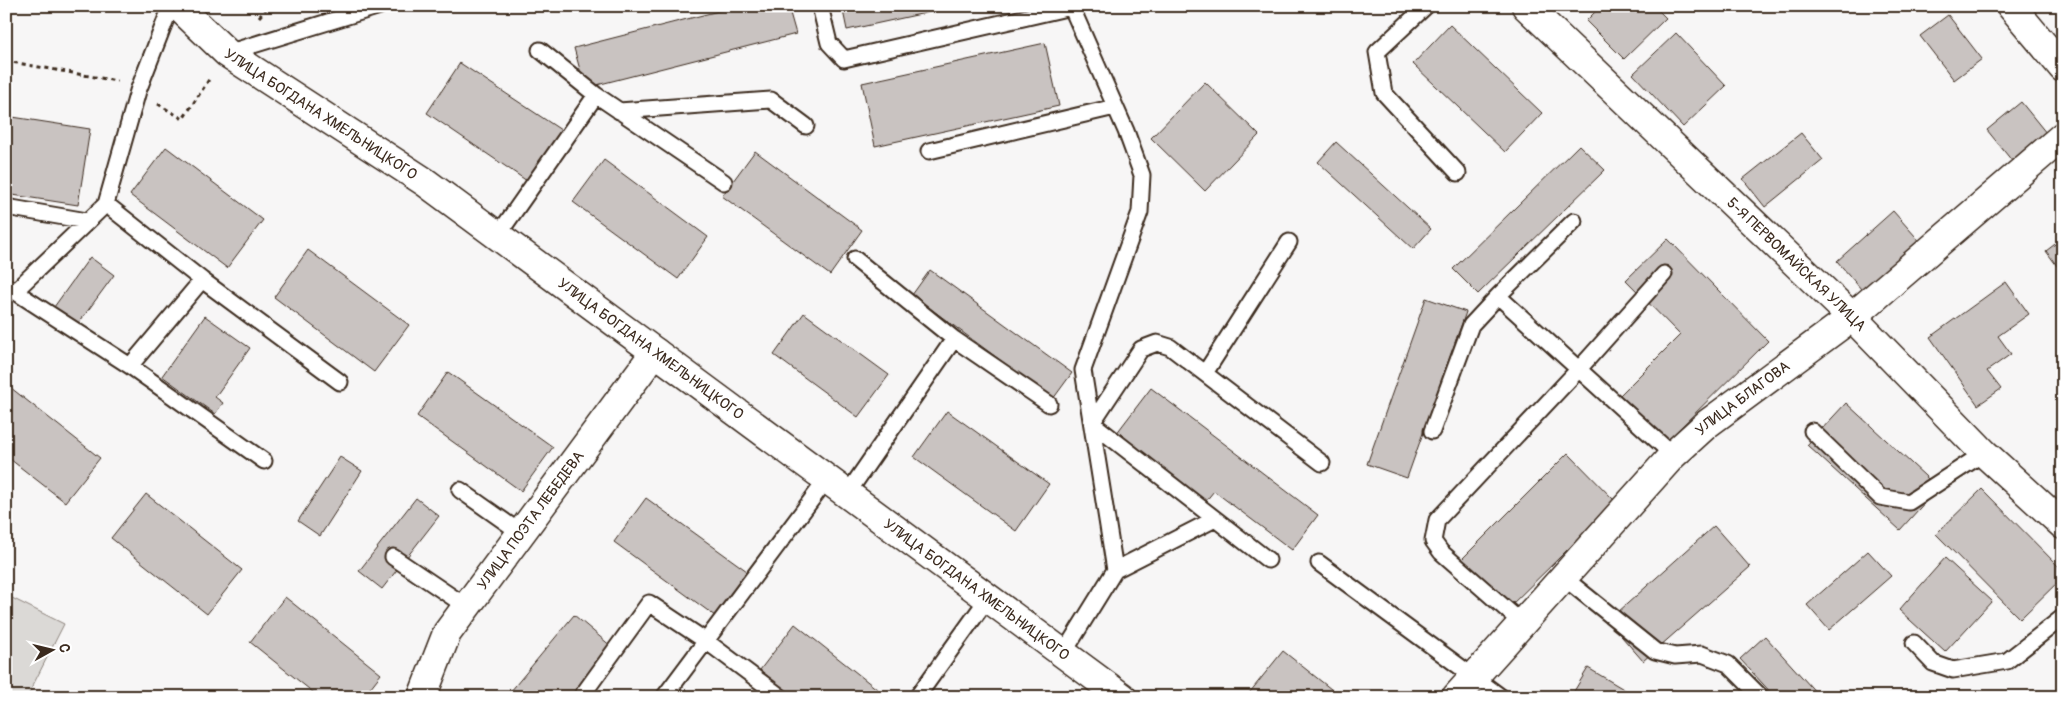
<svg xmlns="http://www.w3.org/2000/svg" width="2069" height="703" font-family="Pangolin,sans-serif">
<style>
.green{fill:#dbd9d6;stroke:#8b827a}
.building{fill:#c9c3c1;stroke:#3b2a1e}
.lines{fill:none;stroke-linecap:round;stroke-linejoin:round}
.service-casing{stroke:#3b2a1e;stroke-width:19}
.minor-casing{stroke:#3b2a1e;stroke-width:31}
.secondary-casing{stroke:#3b2a1e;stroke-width:31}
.path{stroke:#3b2a1e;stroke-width:3;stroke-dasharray:4 4;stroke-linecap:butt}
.service{stroke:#fff;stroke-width:15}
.minor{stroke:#fff;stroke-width:28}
.secondary{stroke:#fff;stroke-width:28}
.labels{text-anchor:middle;stroke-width:4;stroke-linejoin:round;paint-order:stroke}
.street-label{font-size:15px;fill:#3b2a1e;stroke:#fff}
</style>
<rect width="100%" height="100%" fill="#f7f6f6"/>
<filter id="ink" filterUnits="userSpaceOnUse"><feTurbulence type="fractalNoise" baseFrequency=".02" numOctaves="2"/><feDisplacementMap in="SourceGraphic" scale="10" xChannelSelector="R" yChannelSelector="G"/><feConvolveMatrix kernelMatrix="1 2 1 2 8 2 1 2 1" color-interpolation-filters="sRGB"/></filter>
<g filter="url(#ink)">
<path class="green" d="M6 595 64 624 27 697H6Z"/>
<path class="building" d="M738 6H788L796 34 585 88 574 48Z
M842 6H958L847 30Z
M1601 6H1654L1666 18 1624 59 1586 21Z
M2055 6H2063V16Z
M1948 15 1982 59 1954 80 1920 36Z
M1450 25 1542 113 1505 152 1413 64Z
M1676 33 1726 86 1683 127 1633 74Z
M1045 43 1059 106 875 146 862 83Z
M460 63 561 130 527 181 427 113Z
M1205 82 1259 135 1205 191 1151 138Z
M2021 102 2051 139 2017 167 1987 130Z
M6 116 90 129 78 205 6 194Z
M1801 133 1823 160 1765 207 1743 179Z
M1336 142 1431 229 1413 249 1318 162Z
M1579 145 1605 170 1478 294 1453 269Z
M166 147 263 220 227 268 130 195Z
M755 151 862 230 830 275 722 196Z
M604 160 708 237 678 279 573 202Z
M1893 211 1923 245 1867 296 1837 261Z
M2063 238V274L2046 251Z
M1668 239 1768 341 1662 446 1616 399 1680 335 1626 280Z
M308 250 409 325 374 372 274 297Z
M90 257 114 275 78 324 54 307Z
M930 270 1072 373 1053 399 912 295Z
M2006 282 2029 314 1998 336 2011 354 1987 371 2001 389 1978 405 1930 337Z
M1426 298 1466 312 1407 478 1367 464Z
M804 313 889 375 858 417 774 355Z
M205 316 250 348 215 397 223 403 215 414 162 376Z
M448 372 553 447 521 491 417 416Z
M6 384 100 458 65 502 6 456Z
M1151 388 1318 515 1292 550 1214 491 1205 502 1116 434Z
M1846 403 1938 488 1900 530 1807 445Z
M947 411 1049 484 1016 531 914 457Z
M1568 453 1616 502 1503 613 1456 565Z
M340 457 362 471 320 536 298 521Z
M1982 489 2063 571V577L2020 619 1936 534Z
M146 494 242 570 207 614 111 538Z
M416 498 439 516 382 589 359 571Z
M646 498 747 571 715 616 614 542Z
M1714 526 1750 567 1643 661 1608 621Z
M1868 551 1891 576 1829 630 1807 605Z
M1945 558 1992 601 1945 652 1899 610Z
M285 597 381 674 363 697H319L250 642Z
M574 615 612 647 571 697H506Z
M795 624 887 697H794L760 670Z
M1765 636 1820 697H1775L1740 659Z
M1283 651 1341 697H1246Z
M1588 668 1637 697H1579L1573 693Z"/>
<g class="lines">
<defs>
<path id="service" d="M820 6 829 43 844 59 1071 7
M1426 6 1377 52 1384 93 1458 173
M540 50 596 95 724 182
M227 53 380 6
M619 111 771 100 806 126
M929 151 1115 107
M106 204 202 280 340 382
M6 207 87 221
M498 235 596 95
M855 259 954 339 1049 404
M8 287 130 366 264 461
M15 291 106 204 138 91 171 6
M1498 296 1574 221
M130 366 202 280
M1205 373 1289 242
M1432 431 1471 325 1498 296 1673 455
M1812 431 1880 497 1909 502 1984 453
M460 490 521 533
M847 494 954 339
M393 557 467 607
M1268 560 1092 423 1141 349 1157 343 1170 347 1322 463
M1319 563 1501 697
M1115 570 1215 519
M1563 577 1655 651 1675 656 1702 654 1728 664 1761 697
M1522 623 1441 552 1433 541 1437 520 1579 369 1664 274
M1914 643 1933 663 1953 670 2007 661 2063 617
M1063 654 1115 570 1083 370 1140 212 1142 175 1126 131 1071 6
M581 697 649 603 706 641 781 697
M664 697 827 479
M917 697 988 598"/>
<g id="minor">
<path id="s1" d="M1526 6 1852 317 1984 453 2063 525"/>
<path d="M2011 6 2063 68"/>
<path id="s2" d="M422 697 447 633 655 352"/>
<path id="s3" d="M1456 697 1673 455 1707 424 1852 317 2063 136"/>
</g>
<g id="secondary">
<path id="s4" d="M178 6 227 53 425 182 1122 697"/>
</g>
</defs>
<use href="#service" class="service-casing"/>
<use href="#minor" class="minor-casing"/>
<use href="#secondary" class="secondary-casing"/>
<path class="path" d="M259 17 269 6
M6 61 117 81
M158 104 183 119 210 78"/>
<use href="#service" class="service"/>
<use href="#minor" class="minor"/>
<use href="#secondary" class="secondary"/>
</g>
</g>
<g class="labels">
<g class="street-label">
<text dy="5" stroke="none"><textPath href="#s4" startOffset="180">УЛИЦА БОГДАНА ХМЕЛЬНИЦКОГО</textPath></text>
<text dy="5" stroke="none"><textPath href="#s1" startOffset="374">5-Я ПЕРВОМАЙСКАЯ УЛИЦА</textPath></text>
<text dy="5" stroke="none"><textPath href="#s4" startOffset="585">УЛИЦА БОГДАНА ХМЕЛЬНИЦКОГО</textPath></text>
<text dy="5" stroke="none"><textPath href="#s3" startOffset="415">УЛИЦА БЛАГОВА</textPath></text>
<text dy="5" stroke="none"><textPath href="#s2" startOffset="209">УЛИЦА ПОЭТА ЛЕБЕДЕВА</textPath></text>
<text dy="5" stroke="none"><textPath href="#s4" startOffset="990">УЛИЦА БОГДАНА ХМЕЛЬНИЦКОГО</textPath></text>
</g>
</g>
<rect width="2069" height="703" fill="none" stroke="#fff" stroke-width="25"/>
<rect x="12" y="12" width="2044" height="678" fill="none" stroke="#3b2a1e" stroke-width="2" filter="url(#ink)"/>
<g transform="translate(52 650) rotate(82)" stroke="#ffffff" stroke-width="4" paint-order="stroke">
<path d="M0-4L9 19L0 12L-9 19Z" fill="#3b2a1e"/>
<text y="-8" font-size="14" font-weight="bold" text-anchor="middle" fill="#3b2a1e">С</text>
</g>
</svg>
